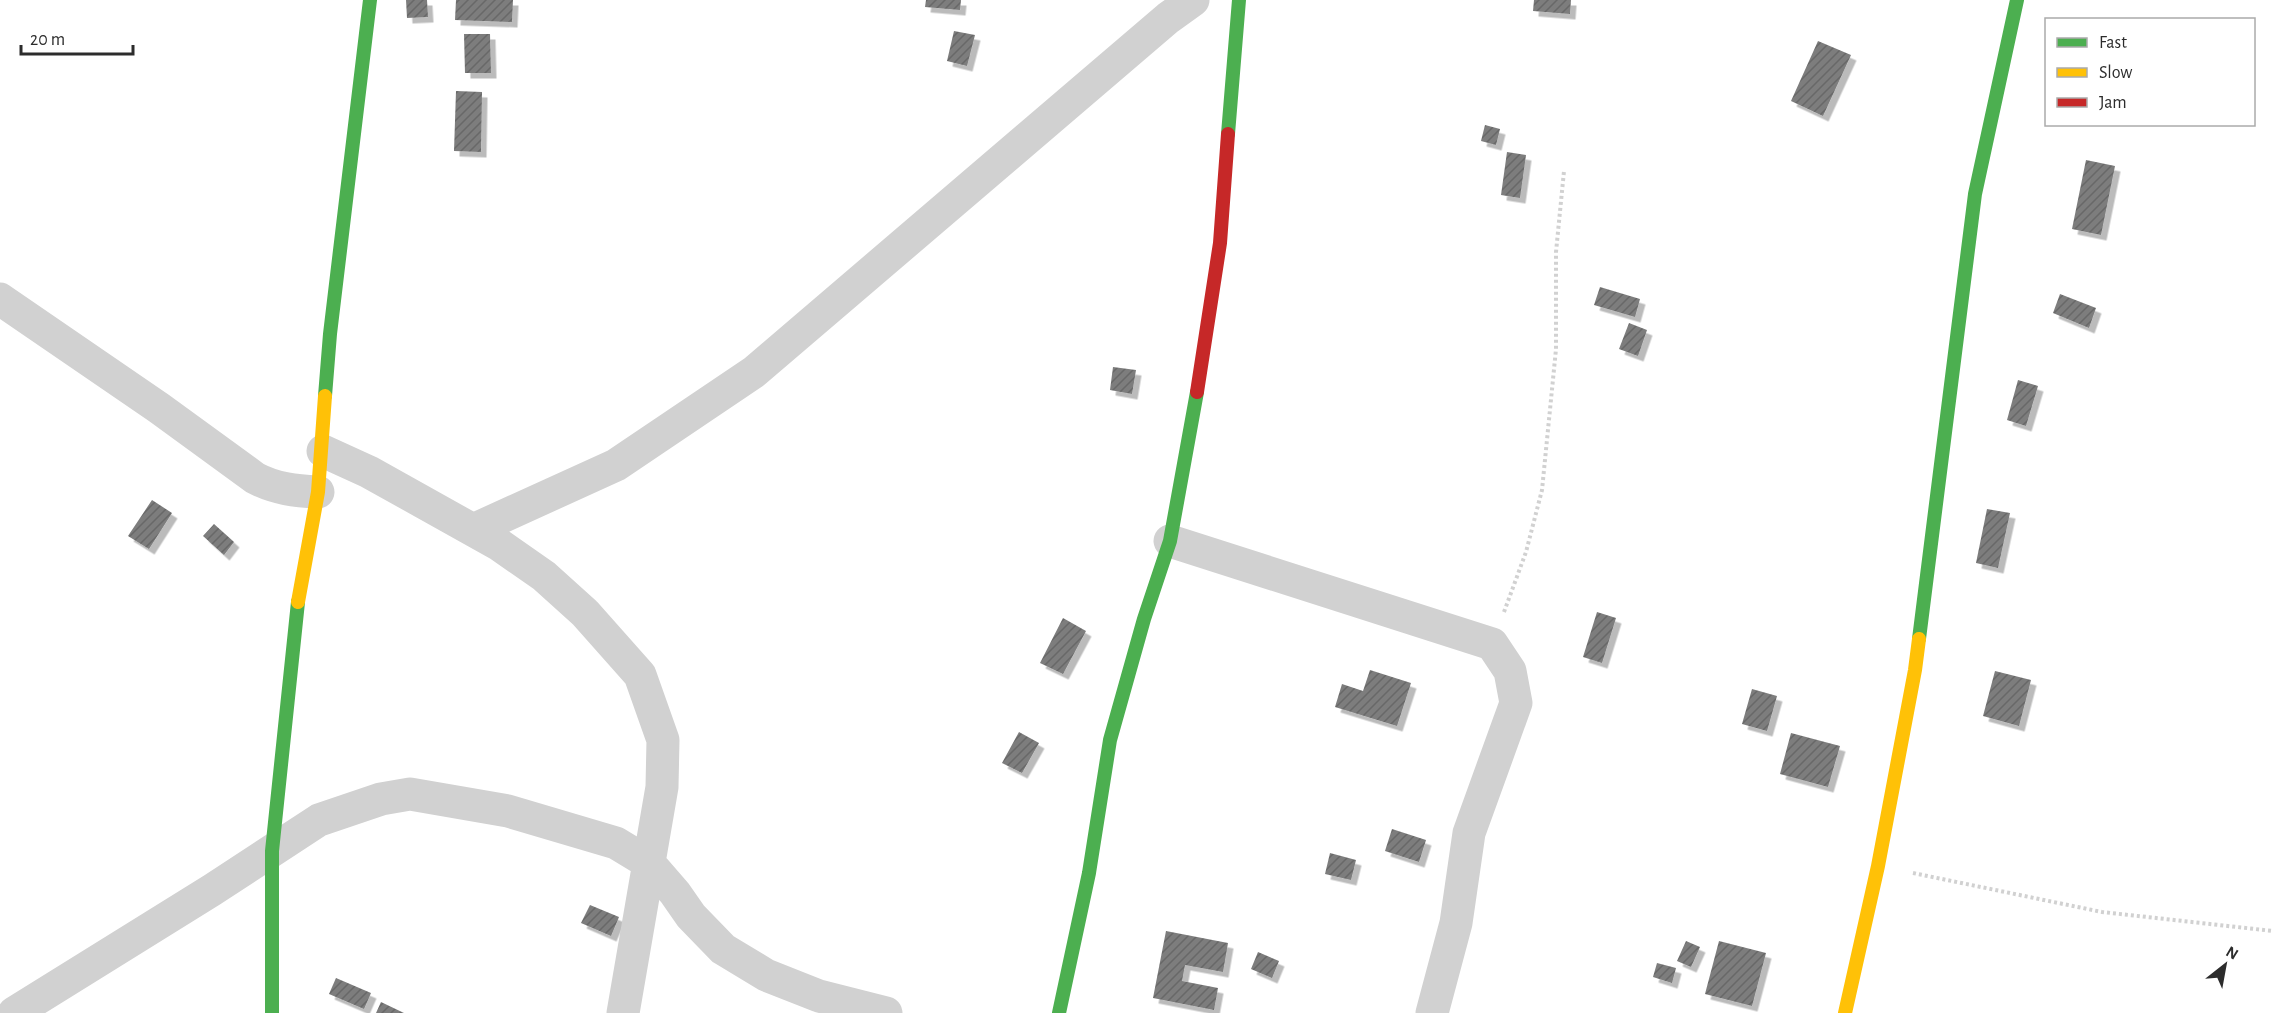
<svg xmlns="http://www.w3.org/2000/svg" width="2273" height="1013" font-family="'Alegreya Sans',sans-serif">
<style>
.building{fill:url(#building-hatch);filter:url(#shadow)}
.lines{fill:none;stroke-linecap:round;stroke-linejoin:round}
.path{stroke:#d1d1d1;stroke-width:4;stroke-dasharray:3 3;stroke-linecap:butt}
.street{stroke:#d1d1d1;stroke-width:33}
.fast{stroke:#4caf50;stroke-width:14}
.slow{stroke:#ffc107;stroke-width:14}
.jam{stroke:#c62828;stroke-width:14}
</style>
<defs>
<pattern id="building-hatch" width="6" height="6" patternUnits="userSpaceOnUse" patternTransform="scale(1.5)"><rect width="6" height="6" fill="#7d7d7d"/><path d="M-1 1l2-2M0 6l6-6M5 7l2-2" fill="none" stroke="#676767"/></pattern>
<filter id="shadow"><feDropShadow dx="5.5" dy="5.5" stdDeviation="0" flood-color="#0004"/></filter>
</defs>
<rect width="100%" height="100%" fill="#fff"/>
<path class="building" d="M406 0H427L428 17 407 18Z
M456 0H513L512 22 455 20Z
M926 0H961L960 10 925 7Z
M1534 0H1571L1570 14 1533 11Z
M954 31 975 35 967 66 947 61Z
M464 34H490L491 73H465Z
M1818 41 1851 55 1823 116 1791 101Z
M456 91 482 92 481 152 454 151Z
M1485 125 1500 129 1496 145 1481 141Z
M1507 152 1526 155 1520 198 1501 195Z
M2086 160 2115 166 2101 235 2072 229Z
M1600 287 1640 299 1635 317 1594 305Z
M2060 294 2096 308 2089 328 2053 313Z
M1629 323 1647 330 1638 356 1619 349Z
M1113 367 1136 370 1132 394 1110 390Z
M2018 380 2038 386 2026 426 2007 420Z
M152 500 172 513 149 549 128 536Z
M1987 509 2010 513 1998 568 1976 563Z
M214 524 234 542 224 555 203 536Z
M1597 612 1616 618 1602 663 1583 657Z
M1063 618 1086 631 1063 674 1040 663Z
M1370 670 1411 683 1397 726 1335 707 1342 684 1363 691Z
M1995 671 2031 680 2019 726 1983 716Z
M1752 689 1777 696 1767 731 1742 724Z
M1019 732 1039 743 1022 773 1002 763Z
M1791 733 1840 746 1828 787 1780 774Z
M1392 829 1426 840 1419 862 1385 851Z
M1330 853 1356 860 1351 880 1325 874Z
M590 905 619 917 611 936 581 923Z
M1166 931 1228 943 1223 972 1185 965 1182 981 1218 988 1214 1010 1153 998Z
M1686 941 1700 947 1691 967 1677 961Z
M1719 941 1766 953 1752 1006 1705 994Z
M1258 952 1279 961 1272 978 1251 969Z
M1657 963 1676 968 1672 983 1653 977Z
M336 978 371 993 364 1009 329 994Z
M381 1002 404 1013H376Z"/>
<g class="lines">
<path class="path" d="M1504 612 1526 552 1542 490 1556 349V252L1564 171
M1913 873 2102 912 2273 931"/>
<path class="street" d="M0 299 159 408 255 478C276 489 296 491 318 492
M323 451 369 472 498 544 544 576 585 613 640 675 663 740 662 787 623 1013
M473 530 616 465 754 372 1168 18 1193 0
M1170 541 1492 644 1510 671 1516 703 1469 833 1456 923 1432 1013
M14 1013 212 890 319 820 381 799 410 794 508 811 616 843 649 863 675 893 691 916 723 949 766 975 819 996 886 1013"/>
<path class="fast" d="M1228 134 1239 0
M325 396 330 334 370 0
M1919 639 1975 194 2017 0
M272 1013V851L298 602
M1059 1013 1089 873 1110 740 1144 619 1170 541 1197 392"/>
<path class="slow" d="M298 602 318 492 325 396
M1845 1013 1878 866 1915 670 1919 639"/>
<path class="jam" d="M1197 392 1220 243 1228 134"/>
</g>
<rect x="2045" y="18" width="210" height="108" fill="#ffffff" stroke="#ababab" stroke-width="1.5"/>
<rect x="2057" y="38" width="30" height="9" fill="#4caf50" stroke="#ababab" stroke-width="1.5"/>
<text x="2099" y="48" font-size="18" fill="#2c2c2c">Fast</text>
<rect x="2057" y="68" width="30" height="9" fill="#ffc107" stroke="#ababab" stroke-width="1.5"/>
<text x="2099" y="78" font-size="18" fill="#2c2c2c">Slow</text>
<rect x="2057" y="98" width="30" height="9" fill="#c62828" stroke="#ababab" stroke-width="1.5"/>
<text x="2099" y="108" font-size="18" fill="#2c2c2c">Jam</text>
<g transform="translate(2225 965) rotate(31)" stroke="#ffffff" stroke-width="4.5" paint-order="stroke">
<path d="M0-4.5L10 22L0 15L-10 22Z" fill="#2c2c2c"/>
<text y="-9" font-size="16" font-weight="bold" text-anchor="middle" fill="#2c2c2c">N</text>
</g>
<path d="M21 45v9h112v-9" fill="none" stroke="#2c2c2c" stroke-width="3"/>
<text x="30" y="45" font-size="18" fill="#2c2c2c" stroke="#ffffff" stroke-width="4.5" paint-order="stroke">20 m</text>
</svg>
